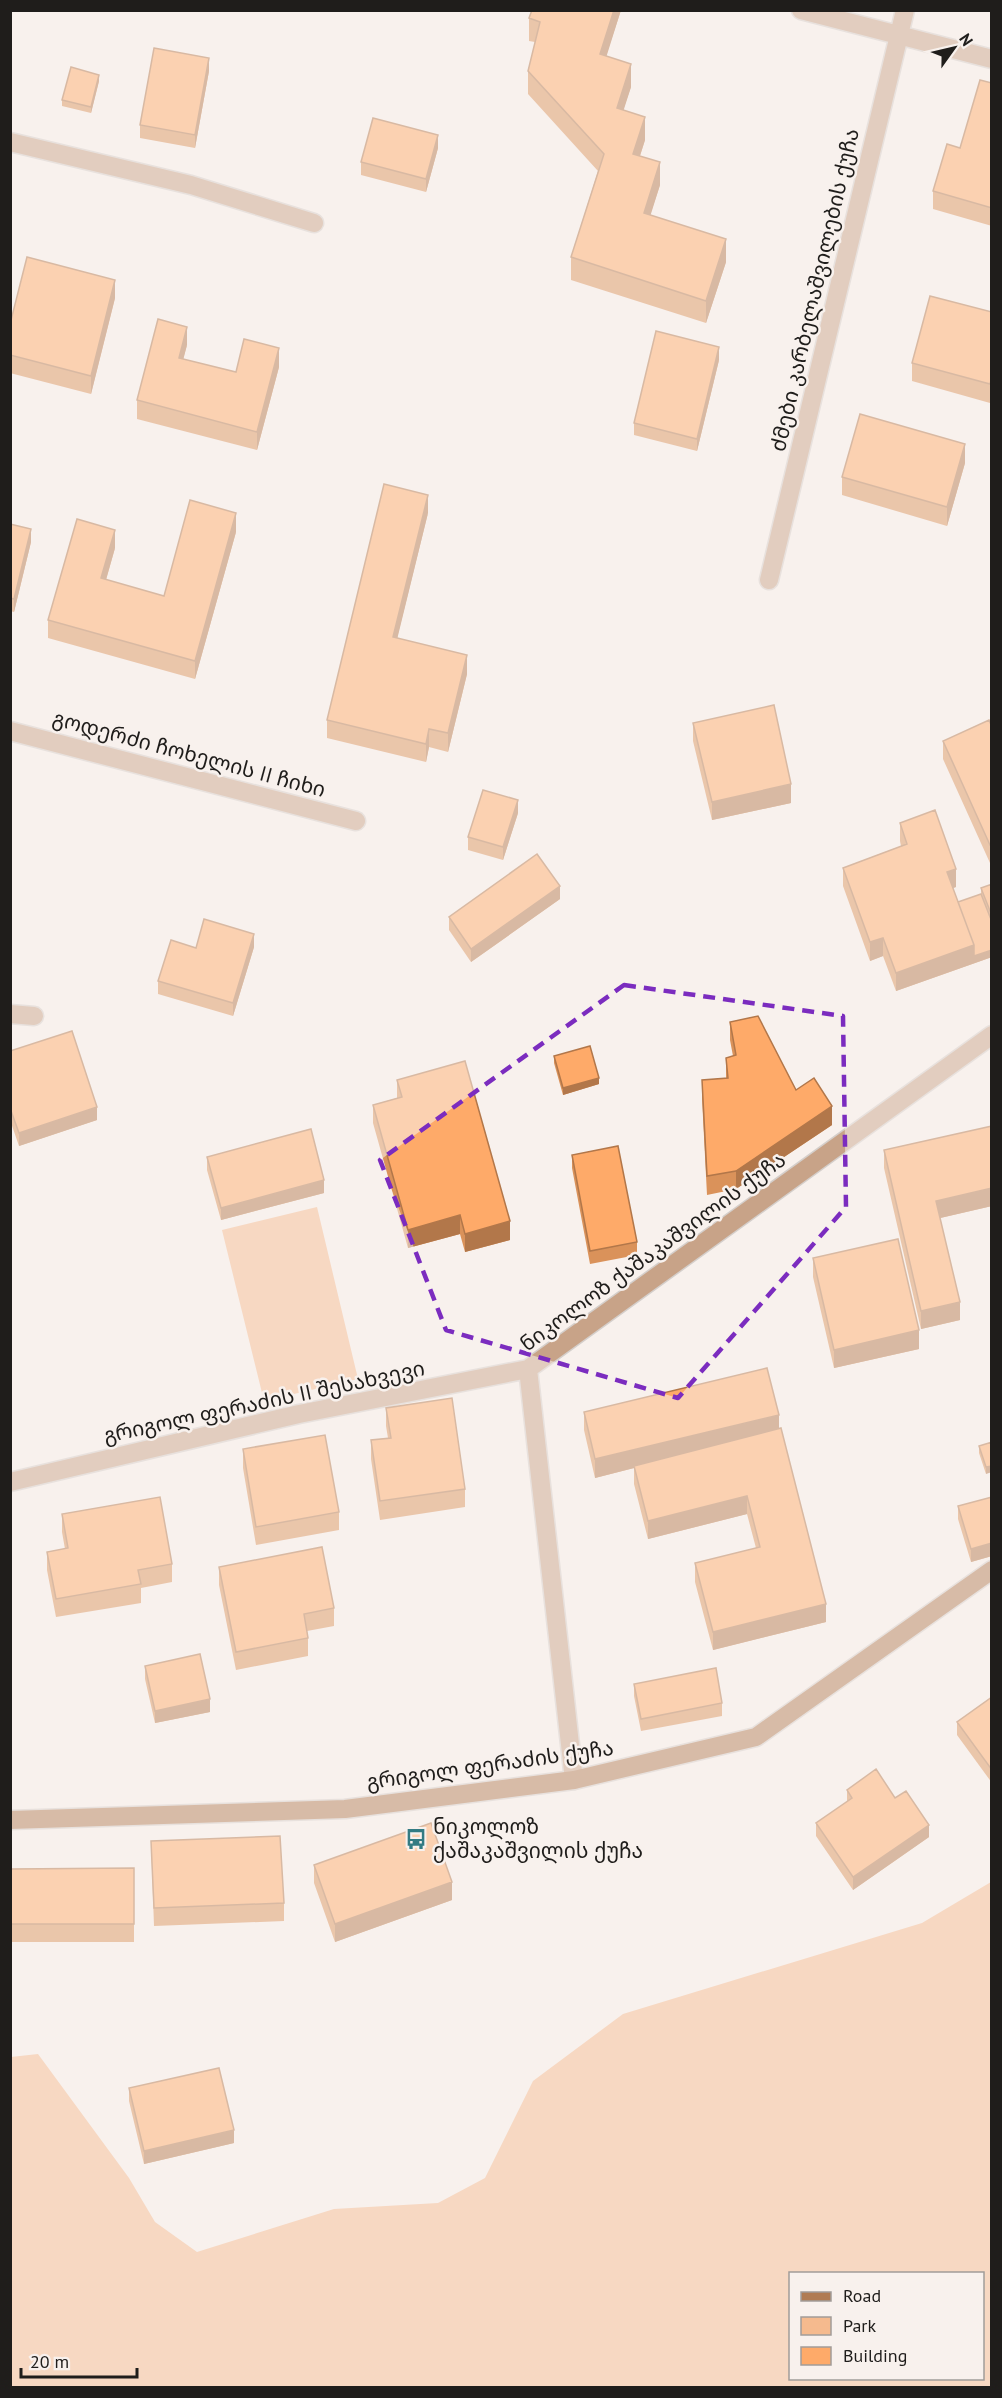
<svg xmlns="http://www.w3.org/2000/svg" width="1002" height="2398" font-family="'PT Sans','Noto Sans Georgian',sans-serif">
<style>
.green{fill:#f5ba8e;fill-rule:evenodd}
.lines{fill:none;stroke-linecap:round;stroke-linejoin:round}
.street-casing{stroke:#d5cfcb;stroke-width:21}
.secondary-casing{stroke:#d5cfcb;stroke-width:21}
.street{stroke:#c8a388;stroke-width:18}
.secondary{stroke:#b07b53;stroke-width:18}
.wall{fill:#da925a}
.shaded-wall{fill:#b2774a}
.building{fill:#feaa69;stroke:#b2774a;stroke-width:1.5}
.marked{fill:none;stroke:#7b2cbf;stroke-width:4.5;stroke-dasharray:12 8;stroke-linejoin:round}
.labels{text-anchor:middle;stroke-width:5;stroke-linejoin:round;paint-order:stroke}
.street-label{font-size:21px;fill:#1f1d1b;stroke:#f8f1ed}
.poi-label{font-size:21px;fill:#1f1d1b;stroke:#f8f1ed;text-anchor:start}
</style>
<rect width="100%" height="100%" fill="#f8f1ed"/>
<path class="green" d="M317 1207 358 1379 264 1401 222 1230Z
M991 1882V2387H11V2057L38 2054 129 2178 155 2222 197 2252 334 2209 438 2203 485 2178 533 2081 623 2014 922 1923ZM790 2274H982V2378H790Z"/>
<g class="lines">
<defs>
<path id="street" d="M801 10 992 59
M10 142 191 185 314 223
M769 580 905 10
M10 731 356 821
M10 1014 34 1016
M10 1482 299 1414 528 1369
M574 1780 528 1369 992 1035"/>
<path id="secondary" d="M10 1820 345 1809 574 1780 756 1737 992 1570"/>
</defs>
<use href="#street" class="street-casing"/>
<use href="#secondary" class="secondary-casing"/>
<use href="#street" class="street"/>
<use href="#secondary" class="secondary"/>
</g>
<path class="wall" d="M532 10H621L606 56 631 87 623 110 645 140 640 156 660 185 650 215 726 262 706 323 571 280V257L598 171 528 94V71L535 42 529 41V18Z
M209 71 195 148 140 138V125Z
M99 81 91 113 62 106V100Z
M992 83V226L933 209V191L960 148Z
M438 148 426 192 361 175V162Z
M115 298 91 394 10 373V324Z
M992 312V395L990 403 912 381V363Z
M187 345 183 359 236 372 279 367 257 450 137 419V400Z
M719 360 697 451 634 435V423Z
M965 463 947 526 842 495V477Z
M428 513 397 638 467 674 448 752 429 747 426 762 327 738V720Z
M10 524 31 542 14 612 10 611Z
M236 532 195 679 48 638V620L115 548 106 580 164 596Z
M693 723 791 803 712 820 693 741Z
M992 727V862L990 863 943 759V741Z
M518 813 503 860 468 850V837Z
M900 823 956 887 953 888 958 902 981 894V888L992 884V957L896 991 883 956 870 961 843 886V868L901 846 900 841Z
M560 899 471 962 449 930V917Z
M254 947 233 1016 158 994V981L196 948Z
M730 1022 796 1090 832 1125 736 1189 707 1195 702 1098V1080L726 1078V1058L733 1056 730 1040Z
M10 1051 97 1120 19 1146 10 1120Z
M554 1056 599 1084 563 1095 554 1063Z
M397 1080 510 1240 465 1252 460 1234 408 1248 373 1123V1105L397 1098Z
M992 1126V1206L940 1218 960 1320 921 1329 884 1168V1150Z
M572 1155 637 1242V1255L590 1264 572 1168Z
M207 1157 324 1193 221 1220 207 1170Z
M813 1258 919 1349 834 1368 813 1277Z
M386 1408 465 1489V1507L380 1520 371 1459V1440L388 1438 386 1426Z
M584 1412 779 1429 826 1622 713 1650 695 1582V1563L756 1548 747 1514 648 1539 634 1484V1468L595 1478 584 1430Z
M992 1442 986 1474 979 1453V1446Z
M243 1449 339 1512V1530L256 1545 243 1468Z
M992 1497V1556L971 1562 958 1519V1506Z
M62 1514 172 1564V1582L141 1588V1603L56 1617 47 1570V1552L65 1549 62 1532Z
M219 1567 334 1608V1626L307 1631 308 1638V1656L236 1670 219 1585Z
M145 1666 210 1712 155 1723 145 1679Z
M634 1684 722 1703V1716L641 1731 634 1696Z
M992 1697V1783L957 1735V1722Z
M847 1790 895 1798 929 1837 853 1890 816 1836V1823L847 1802Z
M151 1841 284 1903V1921L154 1926Z
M314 1865 452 1900 335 1942 314 1883Z
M134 1868V1942H10V1869Z
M129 2088 234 2143 144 2164 129 2101Z"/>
<path class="shaded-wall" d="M614 10H621L600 77V54Z
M209 58V71L195 148V135Z
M631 64V87L617 131V108Z
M99 75V81L91 113V107Z
M645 117V140L633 177V154Z
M438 135V148L426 192V179Z
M660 162V185L644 236V213Z
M726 239V262L706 323V301Z
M115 280V298L91 394V376Z
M187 327V345L179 376V358Z
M719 347V360L697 451V439Z
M279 348V367L257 450V432Z
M992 377V395L990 403V384Z
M965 444V463L947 526V507Z
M428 495V513L393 656V637Z
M236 513V532L195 679V661Z
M31 529V542L14 612V599Z
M115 530V548L101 597V578Z
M467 655V674L448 752V733Z
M429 729V747L426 762V744Z
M791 784V803L712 820V802Z
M518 800V813L503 860V847Z
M992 844V862L990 863V845Z
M956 869V887L947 890V872Z
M560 886V899L471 962V949Z
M254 934V947L233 1016V1003Z
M883 938V956L870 961V942Z
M974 945 992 950V957L896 991V973Z
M599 1078V1084L563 1095V1088Z
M832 1106V1125L736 1189V1171Z
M97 1107V1120L19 1146V1133Z
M324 1180V1193L221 1220V1208Z
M992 1188V1206L936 1219V1201Z
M460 1215V1234L408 1248V1230Z
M510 1221V1240L465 1252V1234Z
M960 1302V1320L921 1329V1311Z
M919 1330V1349L834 1368V1350Z
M779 1415V1434L634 1466V1468L595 1478V1459Z
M992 1466V1472L986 1474V1467Z
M747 1496V1514L648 1539V1521Z
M992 1543V1556L971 1562V1549Z
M826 1604V1622L713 1650V1632Z
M210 1699V1712L155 1723V1711Z
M929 1825V1837L853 1890V1877Z
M452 1882V1900L335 1942V1924Z
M234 2130V2143L144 2164V2151Z"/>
<path class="building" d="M532 10H614L600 54 631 64 617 108 645 117 633 154 660 162 644 213 726 239 706 301 571 257 604 154 528 71 540 22 529 18Z
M154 48 209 58 195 135 140 125Z
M71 67 99 75 91 107 62 100Z
M980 80 992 83V208L933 191 947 144 960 148Z
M373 118 438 135 426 179 361 162Z
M27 257 115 280 91 376 10 355V324Z
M930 296 992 312V377L990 384 912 363Z
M158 319 187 327 179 358 236 372 244 339 279 348 257 432 137 400Z
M656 331 719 347 697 439 634 423Z
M860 414 965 444 947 507 842 477Z
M384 484 428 495 393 637 467 655 448 733 429 729 426 744 327 720Z
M190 500 236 513 195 661 48 620 77 519 115 530 101 578 164 596Z
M10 524 31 529 14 599 10 598Z
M774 705 791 784 712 802 693 723Z
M989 720 992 727V844L990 845 943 741Z
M483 790 518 800 503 847 468 837Z
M935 810 956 869 947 872 974 945 896 973 883 938 870 942 843 868 907 844 900 823Z
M537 854 560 886 471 949 449 917Z
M992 884V916L981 888Z
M981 894 992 922V950L974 956V945L958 902Z
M204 919 254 934 233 1003 158 981 171 940 196 948Z
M758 1016 796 1090 814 1078 832 1106 736 1171 707 1176 702 1080 728 1078 726 1058 736 1055 730 1022Z
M72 1031 97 1107 19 1133 10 1108V1051Z
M590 1046 599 1078 563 1088 554 1056Z
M465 1061 510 1221 465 1234 460 1215 408 1230 373 1105 402 1097 397 1080Z
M992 1126V1188L936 1201 960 1302 921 1311 884 1150Z
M311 1129 324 1180 221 1208 207 1157Z
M618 1146 637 1242 590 1251 572 1155Z
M898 1239 919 1330 834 1350 813 1258Z
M767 1368 779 1415 595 1459 584 1412Z
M452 1398 465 1489 380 1501 371 1440 391 1438 386 1408Z
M781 1428 826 1604 713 1632 695 1563 760 1547 747 1496 648 1521 634 1466Z
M325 1435 339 1512 256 1527 243 1449Z
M992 1442V1466L986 1467 979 1446Z
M160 1497 172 1564 138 1570 141 1584 56 1599 47 1552 68 1548 62 1514Z
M992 1497V1543L971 1549 958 1506Z
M322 1547 334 1608 304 1614 308 1638 236 1652 219 1567Z
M200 1654 210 1699 155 1711 145 1666Z
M716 1668 722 1703 641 1719 634 1684Z
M992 1697V1770L957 1722Z
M876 1769 895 1798 906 1791 929 1825 853 1877 816 1823 852 1798 847 1790Z
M431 1823 452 1882 335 1924 314 1865Z
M280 1836 284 1903 154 1908 151 1841Z
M134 1868V1924H10V1869Z
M219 2068 234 2130 144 2151 129 2088Z"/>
<path d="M0 0H1002V2398H0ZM624 985 843 1016 846 1207 678 1398 446 1330 380 1160Z" fill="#f8f1ed" fill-opacity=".55" fill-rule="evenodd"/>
<path class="marked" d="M624 985 843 1016 846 1207 678 1398 446 1330 380 1160Z"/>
<defs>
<symbol id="bus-bare" viewBox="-9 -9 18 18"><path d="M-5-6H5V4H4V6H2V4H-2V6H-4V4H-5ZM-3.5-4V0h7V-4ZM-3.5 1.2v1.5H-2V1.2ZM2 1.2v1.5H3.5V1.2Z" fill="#337b83" stroke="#f8f1ed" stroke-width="2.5" paint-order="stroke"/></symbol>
</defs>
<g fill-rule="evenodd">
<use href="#bus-bare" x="401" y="1824" width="30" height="30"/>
</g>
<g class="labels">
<g class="street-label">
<text transform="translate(815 290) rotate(-77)" y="7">ძმები კარბელაშვილების ქუჩა</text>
<text transform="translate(189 754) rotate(15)" y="7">გოდერძი ჩოხელის II ჩიხი</text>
<text transform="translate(653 1252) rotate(-36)" y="7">ნიკოლოზ ქაშაკაშვილის ქუჩა</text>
<text transform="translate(264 1402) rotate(-12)" y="7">გრიგოლ ფერაძის II შესახვევი</text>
<text transform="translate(490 1765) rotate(-8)" y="7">გრიგოლ ფერაძის ქუჩა</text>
</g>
<g class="poi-label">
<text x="433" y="1834">ნიკოლოზ<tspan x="433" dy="24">ქაშაკაშვილის ქუჩა</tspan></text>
</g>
</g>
<rect width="1002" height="2398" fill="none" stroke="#1f1d1b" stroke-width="24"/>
<rect x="789" y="2272" width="195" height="108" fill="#f8f1ed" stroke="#a19c99" stroke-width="1.5"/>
<rect x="801" y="2292" width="30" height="9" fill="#b07b53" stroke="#a19c99" stroke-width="1.5"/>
<text x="843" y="2302" font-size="18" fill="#1f1d1b">Road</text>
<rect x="801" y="2317" width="30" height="18" fill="#f5ba8e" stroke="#a19c99" stroke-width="1.5"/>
<text x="843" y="2332" font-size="18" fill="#1f1d1b">Park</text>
<rect x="801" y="2347" width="30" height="18" fill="#feaa69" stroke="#a19c99" stroke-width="1.5"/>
<text x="843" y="2362" font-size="18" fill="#1f1d1b">Building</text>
<g transform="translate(954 48) rotate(56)" stroke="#f8f1ed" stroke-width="4.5" paint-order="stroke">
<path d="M0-4.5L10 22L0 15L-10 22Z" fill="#1f1d1b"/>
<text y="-9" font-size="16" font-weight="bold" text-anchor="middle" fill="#1f1d1b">N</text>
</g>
<path d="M21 2368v9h116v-9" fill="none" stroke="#1f1d1b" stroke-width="3"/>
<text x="30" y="2368" font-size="18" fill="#1f1d1b" stroke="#f8f1ed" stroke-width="4.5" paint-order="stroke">20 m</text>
</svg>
